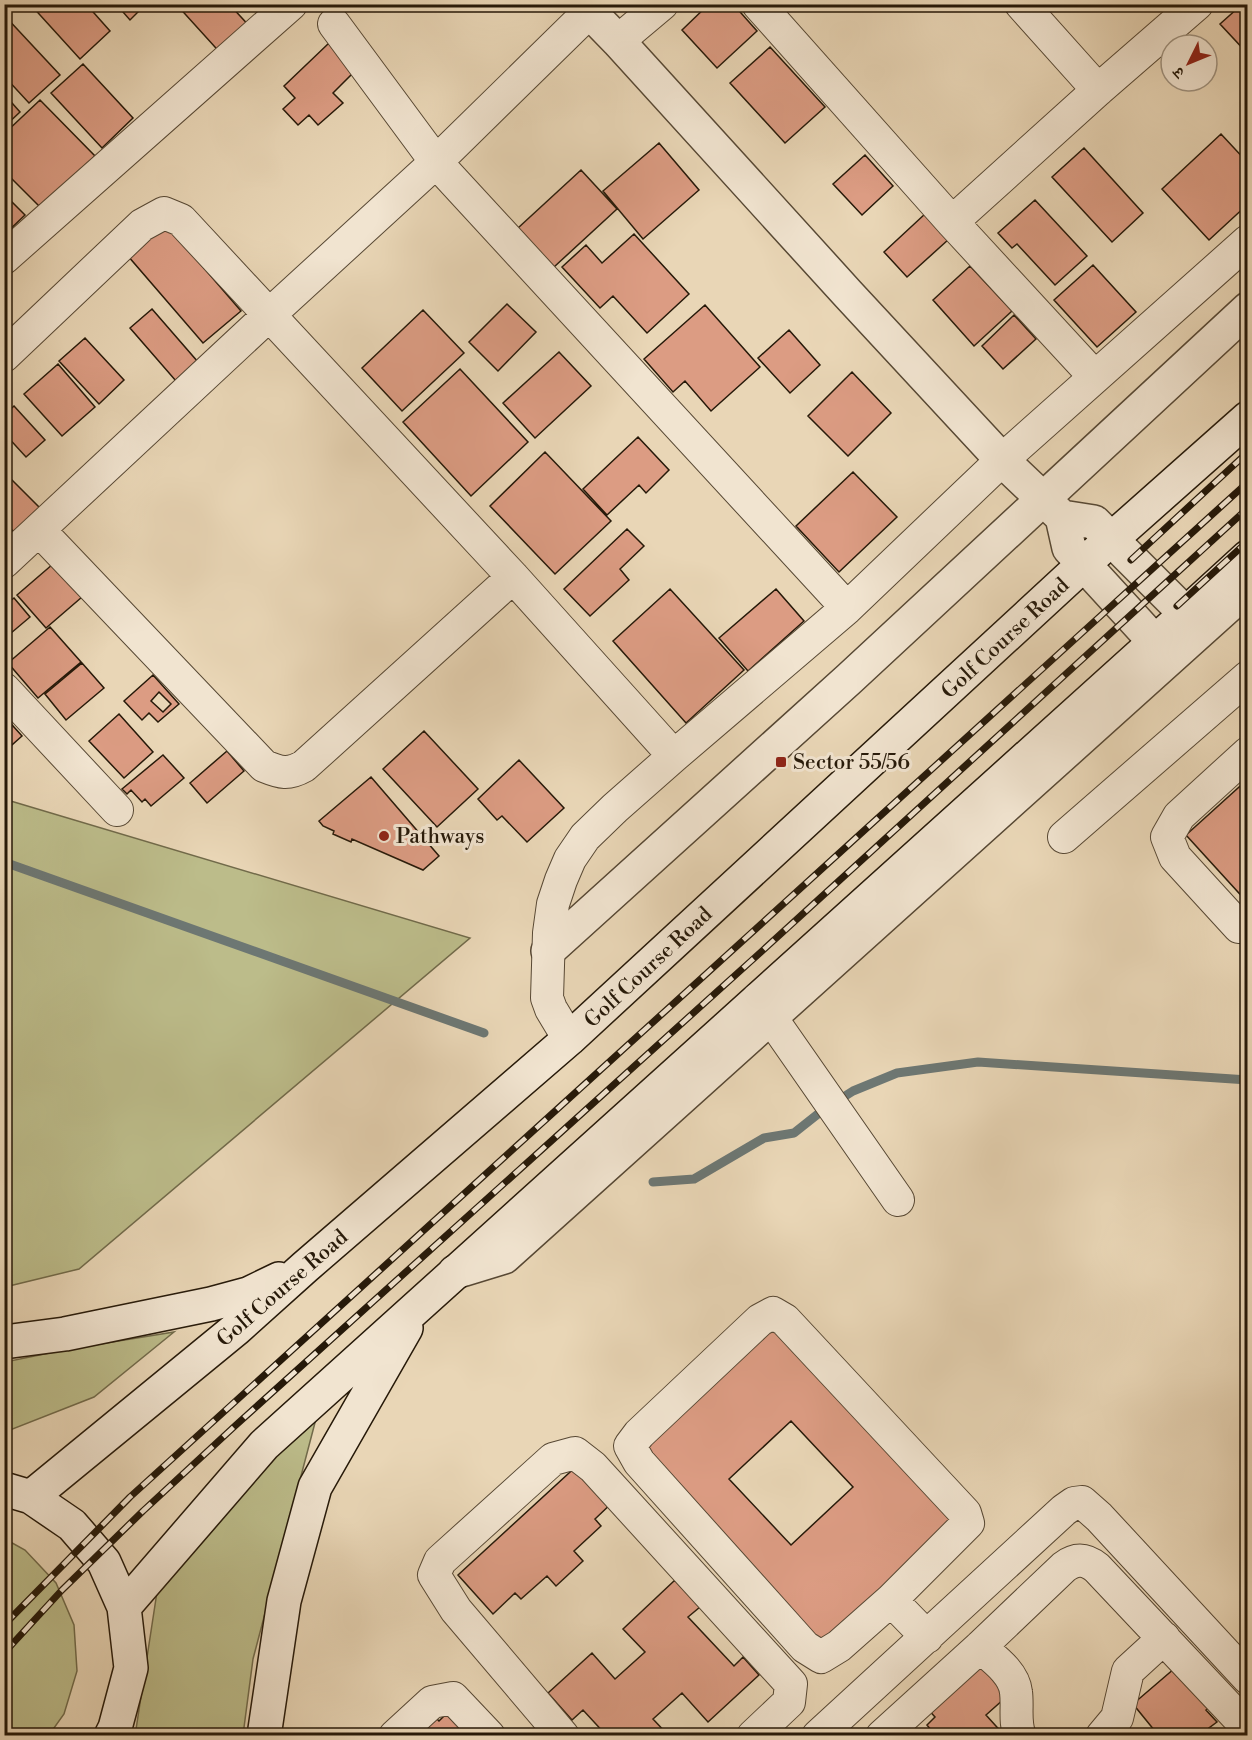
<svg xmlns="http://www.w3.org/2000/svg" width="1252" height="1740" font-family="'Libre Bodoni','Noto Serif Devanagari',serif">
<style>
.green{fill:#bcbc8a;stroke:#716a4a;stroke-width:1.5}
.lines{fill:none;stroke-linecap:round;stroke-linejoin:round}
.stream{stroke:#6d7773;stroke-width:9}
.building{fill:#dc9c83;stroke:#261909;stroke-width:1.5;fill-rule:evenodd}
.minor-casing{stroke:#574834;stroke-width:34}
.tertiary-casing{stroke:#574834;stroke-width:36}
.secondary-casing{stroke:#261909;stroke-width:36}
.minor{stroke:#f1e4d0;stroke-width:32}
.tertiary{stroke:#f1e4d0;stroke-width:33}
.secondary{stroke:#f1e4d0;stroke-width:33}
.rail-casing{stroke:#261909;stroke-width:7}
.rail{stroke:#f1e4d0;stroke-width:4.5;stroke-dasharray:14;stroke-linecap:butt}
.poi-dot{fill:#8f2418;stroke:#f1e4d0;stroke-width:2}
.labels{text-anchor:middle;stroke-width:6;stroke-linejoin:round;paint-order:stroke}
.street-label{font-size:21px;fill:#261909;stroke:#f1e4d0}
.poi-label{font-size:21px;fill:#261909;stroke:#f1e4d0;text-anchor:start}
</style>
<rect width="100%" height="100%" fill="#e9d6b6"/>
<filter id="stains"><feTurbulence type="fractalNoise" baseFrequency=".00333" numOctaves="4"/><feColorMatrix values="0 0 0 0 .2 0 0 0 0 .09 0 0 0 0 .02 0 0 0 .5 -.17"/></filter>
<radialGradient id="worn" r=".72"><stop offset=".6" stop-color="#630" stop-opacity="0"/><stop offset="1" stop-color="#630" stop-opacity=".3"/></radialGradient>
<path class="green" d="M4 799 470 938 79 1269 5 1287Z
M174 1332 94 1397 5 1432V1362L69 1349Z
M317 1415 253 1659 243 1735 135 1736 157 1592 238 1486Z
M5 1539 25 1550 56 1583 74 1625 77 1671 64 1714 49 1735H5Z"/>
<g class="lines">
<path class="stream" d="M4 862 484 1033
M653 1182 694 1179 764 1138 794 1133 823 1110 853 1091 897 1073 978 1062 1248 1080"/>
</g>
<path class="building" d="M30 4H86L110 31 80 59Z
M116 4H146L130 20Z
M176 4H229L253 30 224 57Z
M709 4H733L757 31 717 68 682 30Z
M1236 4H1248V54L1220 24 1239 7Z
M4 15 60 75 29 103 4 76Z
M329 43 355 71 333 93 343 103 318 125 309 115 298 125 283 109 295 98 284 86Z
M770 47 825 107 785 143 730 83Z
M83 64 133 118 102 148 51 93Z
M4 94 20 112 4 127Z
M40 100 95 156 41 208 4 171V134Z
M1221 134 1248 163V204L1209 240 1162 189Z
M659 143 699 190 643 239 603 191Z
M1084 148 1143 213 1112 242 1052 177Z
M865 155 893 186 862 215 833 184Z
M581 170 617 209 554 267 518 228Z
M4 194 25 215 4 235Z
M1035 200 1087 256 1055 285 1017 244 1012 248 998 233Z
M926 213 949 239 907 277 884 252Z
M166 224 241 311 203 343 128 256Z
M634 234 689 294 647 333 613 296 600 308 562 267 586 245 602 263Z
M1093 265 1136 312 1097 347 1054 300Z
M970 266 1012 311 974 346 933 300Z
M507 304 536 332 498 371 469 342Z
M705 305 760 367 711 411 685 381 673 392 644 359Z
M152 309 198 362 176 381 130 328Z
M423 310 464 353 402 411 362 368Z
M1014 315 1036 339 1003 369 982 346Z
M789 330 820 365 790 393 758 358Z
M85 338 124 380 99 404 59 361Z
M559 352 591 386 535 438 503 403Z
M58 364 95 407 62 436 24 394Z
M460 369 528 442 471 496 403 422Z
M852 372 891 413 848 456 808 416Z
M14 406 45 440 26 457 4 433V415Z
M638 437 669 470 646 493 639 485 607 515 583 489Z
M545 452 611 521 555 574 490 506Z
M853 472 897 517 839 572 796 526Z
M9 477 43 511 18 536 4 522V482Z
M627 529 644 546 620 569 629 580 590 616 564 589Z
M53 564 82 597 46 628 17 595Z
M670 589 744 670 686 723 613 641Z
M776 589 804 621 748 671 719 638Z
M14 598 30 617 4 639V606Z
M50 627 81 662 38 698 8 663Z
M82 663 104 688 66 720 45 694Z
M153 675 179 704 158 722 149 713 142 720 124 701ZM159 692 171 704 163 712 151 701Z
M119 714 153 752 124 778 89 741Z
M4 716 22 736 4 752Z
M424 731 478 789 437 827 383 769Z
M227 751 244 771 207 803 190 783Z
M163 755 184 778 151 806 145 799 142 802 131 790 127 794 122 789Z
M519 760 564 808 527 842 502 816 497 820 478 799Z
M371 777 439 856 423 870 352 839 351 842 333 834 334 831 323 826 319 821Z
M1248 779V903L1186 835Z
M771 1319 960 1519 816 1649 638 1452ZM791 1421 853 1487 791 1545 729 1479Z
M581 1462 616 1499 595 1519 601 1526 574 1551 583 1561 556 1586 547 1576 521 1599 515 1593 493 1614 458 1575Z
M675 1580 700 1607 688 1617 734 1666 743 1657 759 1675 708 1722 682 1693 653 1719 669 1736H607L583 1710 572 1720 548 1693 592 1653 615 1679 645 1652 623 1629Z
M983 1656 1014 1690 986 1715 1005 1736H936L927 1725 935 1717 926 1707Z
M1182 1662 1216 1702 1206 1710 1217 1722 1209 1728 1215 1736H1159L1133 1704Z
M431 1713 439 1721 446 1714 467 1736H415Z"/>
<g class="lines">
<defs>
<path id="minor" d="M758 4 952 222 1095 377
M1021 4 1098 90
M334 24 436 162 847 608
M618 41 662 4
M952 222 1098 90 1197 4
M4 258 291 4
M4 356 142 225 164 213 181 220 513 577 674 756
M39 530 264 766C281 773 288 775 304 766L513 577
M4 562 270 314 436 162 589 12
M4 689 117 810
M1064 837 1248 677
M1239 927 1175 857 1167 837 1179 816 1248 753
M758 999 898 1200
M569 1039 551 1009 547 998 549 933 553 904 561 880 570 859 585 837 615 808 674 756 847 608 1002 460 1248 241
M891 1600 968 1523 965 1513 785 1320 773 1313 760 1320 639 1434 630 1446 639 1462 805 1647 821 1657 839 1646 891 1600 927 1637
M980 1647C994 1659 1014 1673 1016 1692 1018 1707 1014 1722 1020 1736
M395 1736 432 1702 453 1698 489 1736
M563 1736 456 1610 434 1575 440 1561 553 1459 575 1453 593 1467 791 1684 789 1702 753 1736
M818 1736 1064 1510 1074 1503 1082 1502 1099 1517 1248 1678
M882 1736 980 1647 1064 1567C1076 1558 1086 1559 1097 1568L1248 1728
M1102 1736 1117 1718 1128 1671 1164 1638"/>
<path id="tertiary" d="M582 4 618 41 848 294 1002 460 1062 517 1069 548 1155 642
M1062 517 1094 522 1186 614
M548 951 849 679 1248 309
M455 1272 504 1257 1248 588"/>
<path id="secondary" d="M4 1342 65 1334 211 1304 248 1294 279 1279
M4 1489 31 1497 72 1525 104 1562 124 1607 131 1668 115 1728 111 1736
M31 1497 236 1329 305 1267 569 1039 1097 552 1248 418
M124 1607 264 1445 1167 631 1248 557
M264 1736 284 1601 315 1487 406 1328"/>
</defs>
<use href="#minor" class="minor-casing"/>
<use href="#tertiary" class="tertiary-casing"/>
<use href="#secondary" class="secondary-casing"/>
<use href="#minor" class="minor"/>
<use href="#tertiary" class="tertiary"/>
<use href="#secondary" class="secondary"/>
<defs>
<path id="rail" d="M1131 560 1248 452
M1177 606 1248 541
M4 1625 130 1497 1248 482
M4 1653 62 1590 143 1511 236 1425 761 952 1248 508"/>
</defs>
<use href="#rail" class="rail-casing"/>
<use href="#rail" class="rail"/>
</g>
<g class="poi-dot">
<rect x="775" y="756" width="12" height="12" rx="3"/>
<circle cx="384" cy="836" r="6"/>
</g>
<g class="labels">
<g class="street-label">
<text transform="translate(1005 638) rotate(-43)" y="7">Golf Course Road</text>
<text transform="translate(648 967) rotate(-43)" y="7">Golf Course Road</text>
<text transform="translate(282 1288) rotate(-41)" y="7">Golf Course Road</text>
</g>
<g class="poi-label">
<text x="793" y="769">Sector 55/56</text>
<text x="396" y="843">Pathways</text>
</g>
</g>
<rect width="1252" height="1740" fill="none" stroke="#e9d6b6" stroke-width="24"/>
<rect x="6" y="6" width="1240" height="1728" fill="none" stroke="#261909" stroke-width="3"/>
<rect x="12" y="12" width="1228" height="1716" fill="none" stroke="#261909" stroke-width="1.5"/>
<g transform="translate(1189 63) rotate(227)"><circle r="28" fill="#f1e4d0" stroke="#a09380" stroke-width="1.5"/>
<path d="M0-4.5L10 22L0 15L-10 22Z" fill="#8f2418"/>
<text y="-9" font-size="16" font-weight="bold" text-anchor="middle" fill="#261909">उ</text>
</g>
<rect width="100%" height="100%" filter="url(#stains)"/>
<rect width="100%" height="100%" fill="url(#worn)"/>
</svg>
